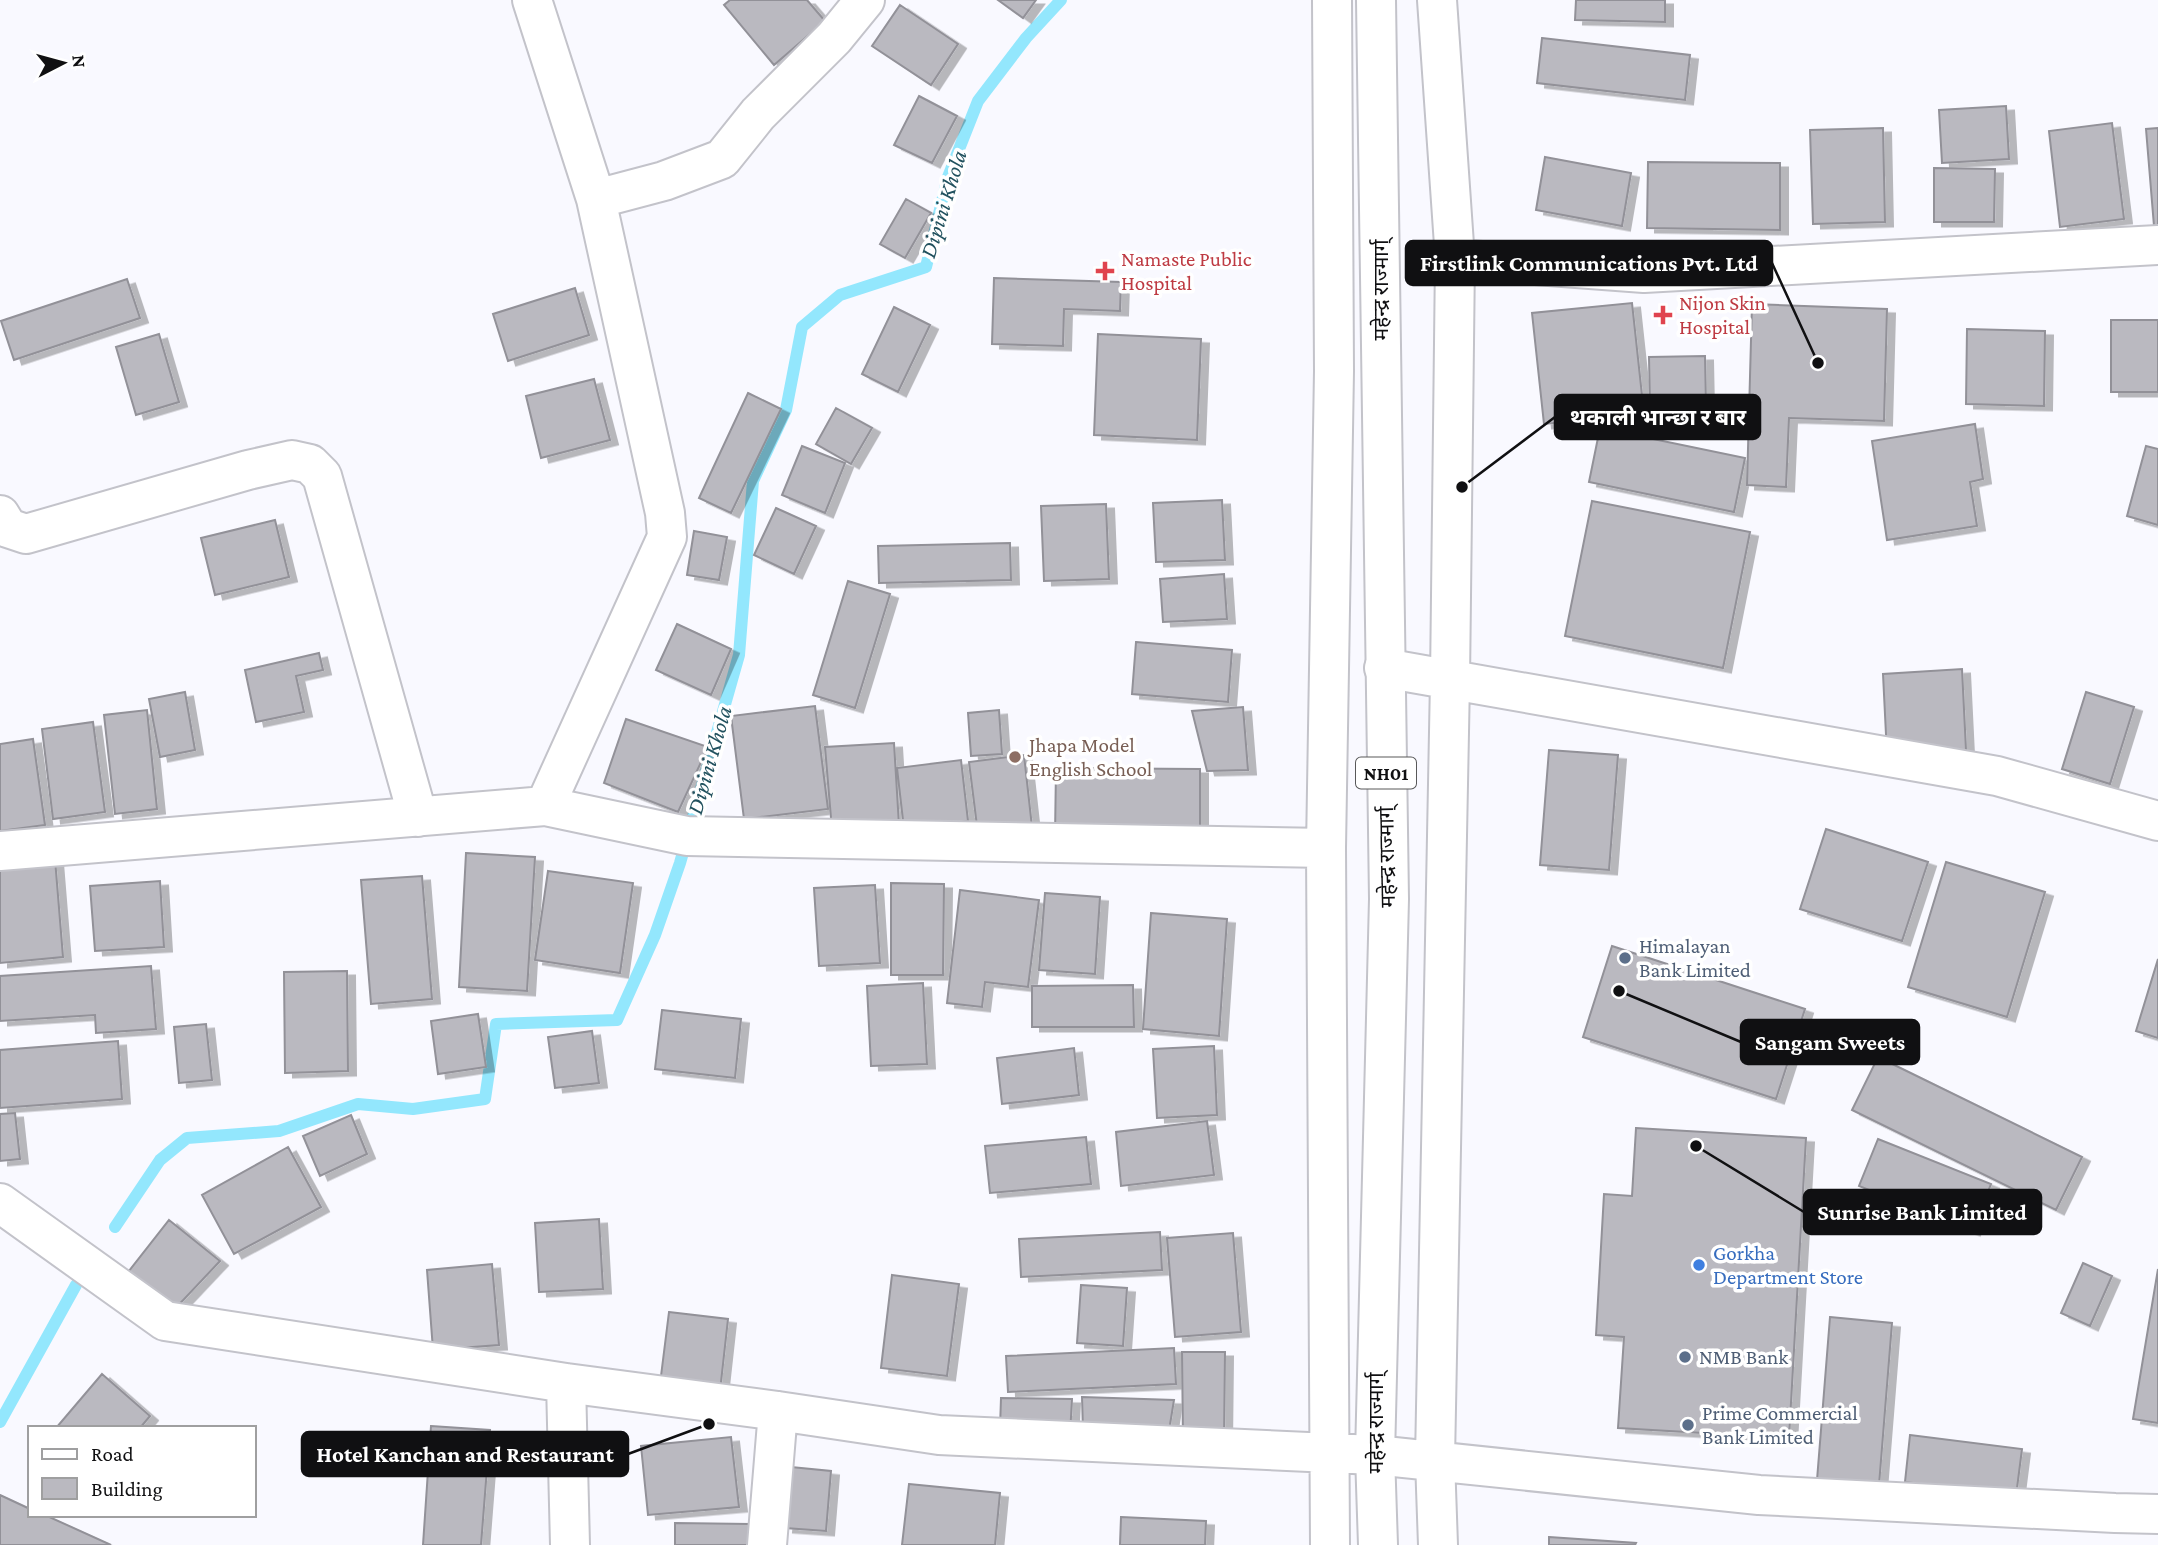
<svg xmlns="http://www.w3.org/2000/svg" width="2158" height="1545" font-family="'Crimson Pro','Noto Sans Devanagari',serif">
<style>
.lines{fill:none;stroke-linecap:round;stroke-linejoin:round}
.stream{stroke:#93e7fd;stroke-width:12}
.building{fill:#bab9c0;stroke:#929198;stroke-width:2;filter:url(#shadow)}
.minor-casing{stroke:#c3c3ca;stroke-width:42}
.trunk-casing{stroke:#c3c3ca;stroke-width:42}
.minor{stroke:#fff;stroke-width:38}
.trunk{stroke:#fff;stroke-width:38}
.health-dot{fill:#e0444e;stroke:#fff;stroke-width:2.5}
.education-dot{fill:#8d6e63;stroke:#fff;stroke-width:2.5}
.service-dot{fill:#5c6f8a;stroke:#fff;stroke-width:2.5}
.shop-dot{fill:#3f7fe0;stroke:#fff;stroke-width:2.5}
.labels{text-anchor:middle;stroke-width:7;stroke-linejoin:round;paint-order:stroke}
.shield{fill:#fff;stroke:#585859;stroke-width:2}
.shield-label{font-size:19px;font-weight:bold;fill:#101012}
.health-label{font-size:21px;fill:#be3a42;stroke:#fff;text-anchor:start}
.street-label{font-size:21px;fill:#101012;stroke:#fff}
.education-label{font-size:21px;fill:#785e54;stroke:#fff;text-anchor:start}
.service-label{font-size:21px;fill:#4e5e75;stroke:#fff;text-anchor:start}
.shop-label{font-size:21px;fill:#366cbe;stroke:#fff;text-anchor:start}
.water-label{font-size:23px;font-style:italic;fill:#21515e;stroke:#fff}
.leader{fill:none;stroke:#101012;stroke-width:2.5}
.callout-dot{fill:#101012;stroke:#fff;stroke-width:2.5}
.callout{fill:#101012;stroke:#101012;stroke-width:2.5}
.callout-label{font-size:23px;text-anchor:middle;font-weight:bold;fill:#fff}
</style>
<defs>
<filter id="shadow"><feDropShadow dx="8" dy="4.5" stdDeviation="0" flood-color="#0004"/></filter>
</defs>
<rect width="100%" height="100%" fill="#f9f9ff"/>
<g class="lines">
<path class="stream" d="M115 1227 160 1160 187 1138 279 1131 358 1104 413 1109 485 1099 496 1024 617 1020 655 935 680 863 739 655 753 481 786 410 802 327 840 295 926 267 948 177 978 101 1026 38 1061 0
M0 1422 76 1285"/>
</g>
<path class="building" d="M730 0H807L825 21 774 65 724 5Z
M998 0H1036L1023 18Z
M1576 0H1665V22L1575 20Z
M900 5 958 44 931 85 872 46Z
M1542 38 1690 55 1685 100 1537 83Z
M919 96 957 116 932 163 894 145Z
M2006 106 2009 159 1942 163 1939 110Z
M2112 123 2124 219 2060 227 2049 131Z
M1883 128 1885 222 1813 224 1810 130Z
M2158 128V226H2154L2146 129Z
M1545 157 1631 173 1622 226 1536 210Z
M1648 162 1780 163V230L1647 228Z
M1934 168 1995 169 1994 222H1934Z
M906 199 931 213 905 258 880 244Z
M994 278 1121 282 1120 311 1064 309 1063 346 992 344Z
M127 279 140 318 14 360 1 321Z
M575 288 589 335 508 361 493 314Z
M1632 303 1644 414 1544 424 1532 313Z
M1752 304 1887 309 1884 421 1789 418 1786 487 1747 485Z
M894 307 930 325 898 392 862 374Z
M2111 320H2158V392H2111Z
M1967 329 2045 331 2044 406 1966 404Z
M159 334 179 402 136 415 116 347Z
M1098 334 1201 339 1197 440 1094 435Z
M1705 356 1706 405 1650 407 1649 357Z
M594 379 610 440 541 458 526 396Z
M748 393 781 409 731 513 699 498Z
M836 408 872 428 851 464 816 444Z
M1975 424 1983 479 1970 482 1977 526 1887 540 1872 441Z
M1600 428 1745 458 1734 512 1589 482Z
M802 446 845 463 825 513 782 495Z
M2146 446 2158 449V525L2127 516Z
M1222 500 1225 560 1156 562 1153 503Z
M1592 501 1750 532 1723 668 1565 636Z
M1106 504 1109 579 1044 581 1041 506Z
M776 508 816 526 794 574 754 555Z
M275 520 289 577 215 595 201 538Z
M694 531 727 537 719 580 687 575Z
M1010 543 1011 580 879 583 878 546Z
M1224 574 1227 619 1163 622 1160 579Z
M848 581 890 594 855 708 813 695Z
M677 624 731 649 711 695 656 670Z
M1136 642 1232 650 1228 702 1132 694Z
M319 653 323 670 296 676 304 712 256 722 245 670Z
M1962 669 1966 750 1887 755 1883 674Z
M185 692 195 750 160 757 149 699Z
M2086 692 2134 707 2110 784 2062 769Z
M815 706 828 809 744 819 731 716Z
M1243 707 1248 770 1207 771 1192 711Z
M147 710 157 809 115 814 104 715Z
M999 710 1002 754 971 756 968 713Z
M626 719 708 747 678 812 604 783Z
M93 722 105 812 53 819 42 729Z
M33 739 45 825 0 831V744Z
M894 743 899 825 832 830 825 747Z
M1549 750 1618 755 1609 870 1540 865Z
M1024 755 1033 836 979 842 969 762Z
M961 760 968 821 904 829 897 768Z
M1056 768 1200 769V838L1055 836Z
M1826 829 1928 862 1902 941 1800 909Z
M466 853 535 857 527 991 459 987Z
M55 859 63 957 0 963V864Z
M1946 862 2045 892 2007 1017 1908 987Z
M548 871 633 883 620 973 535 960Z
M422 876 432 999 371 1004 361 880Z
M160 881 164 947 95 951 90 886Z
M891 883 944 884 943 975H891Z
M875 885 880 963 819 966 814 888Z
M960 890 1039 900 1028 987 985 982 982 1007 947 1003Z
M1045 893 1100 897 1095 974 1039 970Z
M1151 913 1227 919 1219 1036 1143 1029Z
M1612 946 1805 1009 1776 1099 1583 1037Z
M2158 959V1038L2136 1031Z
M151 966 156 1029 96 1033 95 1015 0 1021V976Z
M347 971 348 1071 285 1073 284 972Z
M923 983 927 1064 871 1066 867 986Z
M1133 985 1134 1027H1032V986Z
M662 1010 741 1019 735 1078 655 1069Z
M478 1014 486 1067 438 1074 431 1021Z
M206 1024 212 1080 179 1083 174 1027Z
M592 1031 599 1083 555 1088 548 1037Z
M118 1041 122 1099 0 1108V1050Z
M1214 1046 1217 1115 1157 1118 1153 1049Z
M1074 1048 1079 1095 1002 1104 997 1058Z
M1878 1057 2082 1157 2056 1210 1852 1110Z
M15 1113 20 1159 0 1161V1114Z
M351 1115 367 1154 320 1176 303 1136Z
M1207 1121 1214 1175 1121 1186 1116 1132Z
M1636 1128 1806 1138 1789 1438 1618 1428 1624 1337 1596 1335 1604 1194 1632 1196Z
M1086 1137 1091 1184 990 1193 985 1146Z
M1878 1139 1991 1184 1972 1231 1859 1186Z
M288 1147 321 1207 234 1254 202 1195Z
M599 1219 603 1289 539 1292 535 1223Z
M169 1220 220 1261 172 1312 125 1276Z
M1160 1232 1162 1270 1021 1277 1019 1239Z
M1233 1233 1241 1332 1175 1337 1167 1238Z
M2083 1263 2112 1276 2090 1326 2061 1313Z
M492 1264 499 1345 433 1350 427 1270Z
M2158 1269V1423L2133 1419Z
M892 1275 959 1284 947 1376 881 1368Z
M1081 1285 1127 1288 1123 1346 1077 1343Z
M669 1312 728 1319 720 1391 660 1384Z
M1830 1317 1892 1323 1879 1485 1817 1480Z
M1174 1348 1176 1384 1008 1392 1006 1356Z
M1182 1352H1225L1224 1440 1183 1439Z
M102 1374 150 1416 140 1428H56Z
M1082 1397 1174 1400 1168 1437 1083 1430Z
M1001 1398 1072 1399 1070 1435 1000 1428Z
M431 1426 490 1430 481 1545H423Z
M1910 1435 2022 1449 2016 1496 1905 1482Z
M731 1437 739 1507 648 1515 641 1446Z
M791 1467 831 1471 826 1531 785 1528Z
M909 1484 1000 1493 995 1545H902Z
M0 1495 30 1509V1515H45L111 1545H0Z
M1121 1517 1206 1521 1205 1545H1120Z
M675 1523 750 1524V1545H675Z
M1549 1537 1636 1543 1635 1545H1549Z"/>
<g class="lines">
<defs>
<path id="minor" d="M532 0 596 199 665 513 667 537 545 806
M1437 0 1455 259 1450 680 1435 1460 1438 1545
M596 199 664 181 722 159 758 114 834 38 865 0
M1455 259 1644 273 2158 245
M0 515 8 528 26 534 248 470 292 460 310 464 322 476 418 817
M1384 668 1997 776 2158 821
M0 851 545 806 687 836 1326 848
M0 1203 165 1321 566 1383 778 1411 939 1435 1375 1455 1759 1495 2115 1513 2158 1514
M566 1383 570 1545
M767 1545 778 1411
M1330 1545 1326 848 1334 371 1332 0"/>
<path id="trunk" d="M1376 0 1389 899 1375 1455 1378 1545"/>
</defs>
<use href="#minor" class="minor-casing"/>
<use href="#trunk" class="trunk-casing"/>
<use href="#minor" class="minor"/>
<use href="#trunk" class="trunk"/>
</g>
<g class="health-dot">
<path d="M1101.5 260.5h7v7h7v7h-7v7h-7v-7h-7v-7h7z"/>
<path d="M1659.5 304.5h7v7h7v7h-7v7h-7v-7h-7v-7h7z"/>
</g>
<circle class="education-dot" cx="1015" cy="757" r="7"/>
<g class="service-dot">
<circle cx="1625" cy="958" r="7"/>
<circle cx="1685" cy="1357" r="7"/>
<circle cx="1688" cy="1425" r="7"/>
</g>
<circle class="shop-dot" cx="1699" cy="1265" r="7"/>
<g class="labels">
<rect class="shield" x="1356" y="757.5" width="60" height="31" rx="5"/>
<g class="shield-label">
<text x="1386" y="780">NH01</text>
</g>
<g class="health-label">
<text x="1121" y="266">Namaste Public<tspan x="1121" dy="24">Hospital</tspan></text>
<text x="1679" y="310">Nijon Skin<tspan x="1679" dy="24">Hospital</tspan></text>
</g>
<g class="street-label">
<text transform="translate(1381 290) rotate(-90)" y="7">महेन्द्र राज्मार्ग्</text>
<text transform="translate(1387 857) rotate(-91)" y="7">महेन्द्र राज्मार्ग्</text>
<text transform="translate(1376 1423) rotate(-90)" y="7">महेन्द्र राज्मार्ग्</text>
</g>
<g class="education-label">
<text x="1029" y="752">Jhapa Model<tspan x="1029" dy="24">English School</tspan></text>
</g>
<g class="service-label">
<text x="1639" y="953">Himalayan<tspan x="1639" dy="24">Bank Limited</tspan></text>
<text x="1699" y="1364">NMB Bank</text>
<text x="1702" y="1420">Prime Commercial<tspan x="1702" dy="24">Bank Limited</tspan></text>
</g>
<g class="shop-label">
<text x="1713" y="1260">Gorkha<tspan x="1713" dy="24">Department Store</tspan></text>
</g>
<g class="water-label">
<text transform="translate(943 204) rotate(-73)" y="8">Dipini Khola</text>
<text transform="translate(709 760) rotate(-74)" y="8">Dipini Khola</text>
</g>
</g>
<path class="leader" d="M1818 363L1772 263M1462 487L1555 417M1619 991L1741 1042M1696 1146L1804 1212M709 1424L628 1454"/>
<g class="callout-dot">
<circle cx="1818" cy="363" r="7"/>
<circle cx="1462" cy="487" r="7"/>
<circle cx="1619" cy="991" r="7"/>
<circle cx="1696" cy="1146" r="7"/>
<circle cx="709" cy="1424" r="7"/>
</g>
<g class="callout">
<rect x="1406" y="241" width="366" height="44" rx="7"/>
<rect x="1555" y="395" width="205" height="44" rx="7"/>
<rect x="1741" y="1020" width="178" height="44" rx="7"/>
<rect x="1804" y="1190" width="237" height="44" rx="7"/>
<rect x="302" y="1432" width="326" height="44" rx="7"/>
</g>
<g class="callout-label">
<text x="1589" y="271">Firstlink Communications Pvt. Ltd</text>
<text x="1658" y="425">थकाली भान्छा र बार</text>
<text x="1830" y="1050">Sangam Sweets</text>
<text x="1922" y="1220">Sunrise Bank Limited</text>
<text x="465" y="1462">Hotel Kanchan and Restaurant</text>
</g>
<rect x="28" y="1426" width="228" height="91" fill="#ffffff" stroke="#9f9fa0" stroke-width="2"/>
<rect x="42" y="1449" width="35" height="10" fill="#ffffff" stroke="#9f9fa0" stroke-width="2"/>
<text x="91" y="1461" font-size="21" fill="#101012">Road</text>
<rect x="42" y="1478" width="35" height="21" fill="#bab9c0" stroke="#9f9fa0" stroke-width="2"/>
<text x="91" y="1496" font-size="21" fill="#101012">Building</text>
<g transform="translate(63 63) rotate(84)" stroke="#ffffff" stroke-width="5" paint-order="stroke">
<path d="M0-5L12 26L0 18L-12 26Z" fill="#101012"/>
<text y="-10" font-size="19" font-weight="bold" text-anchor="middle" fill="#101012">N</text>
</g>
</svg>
